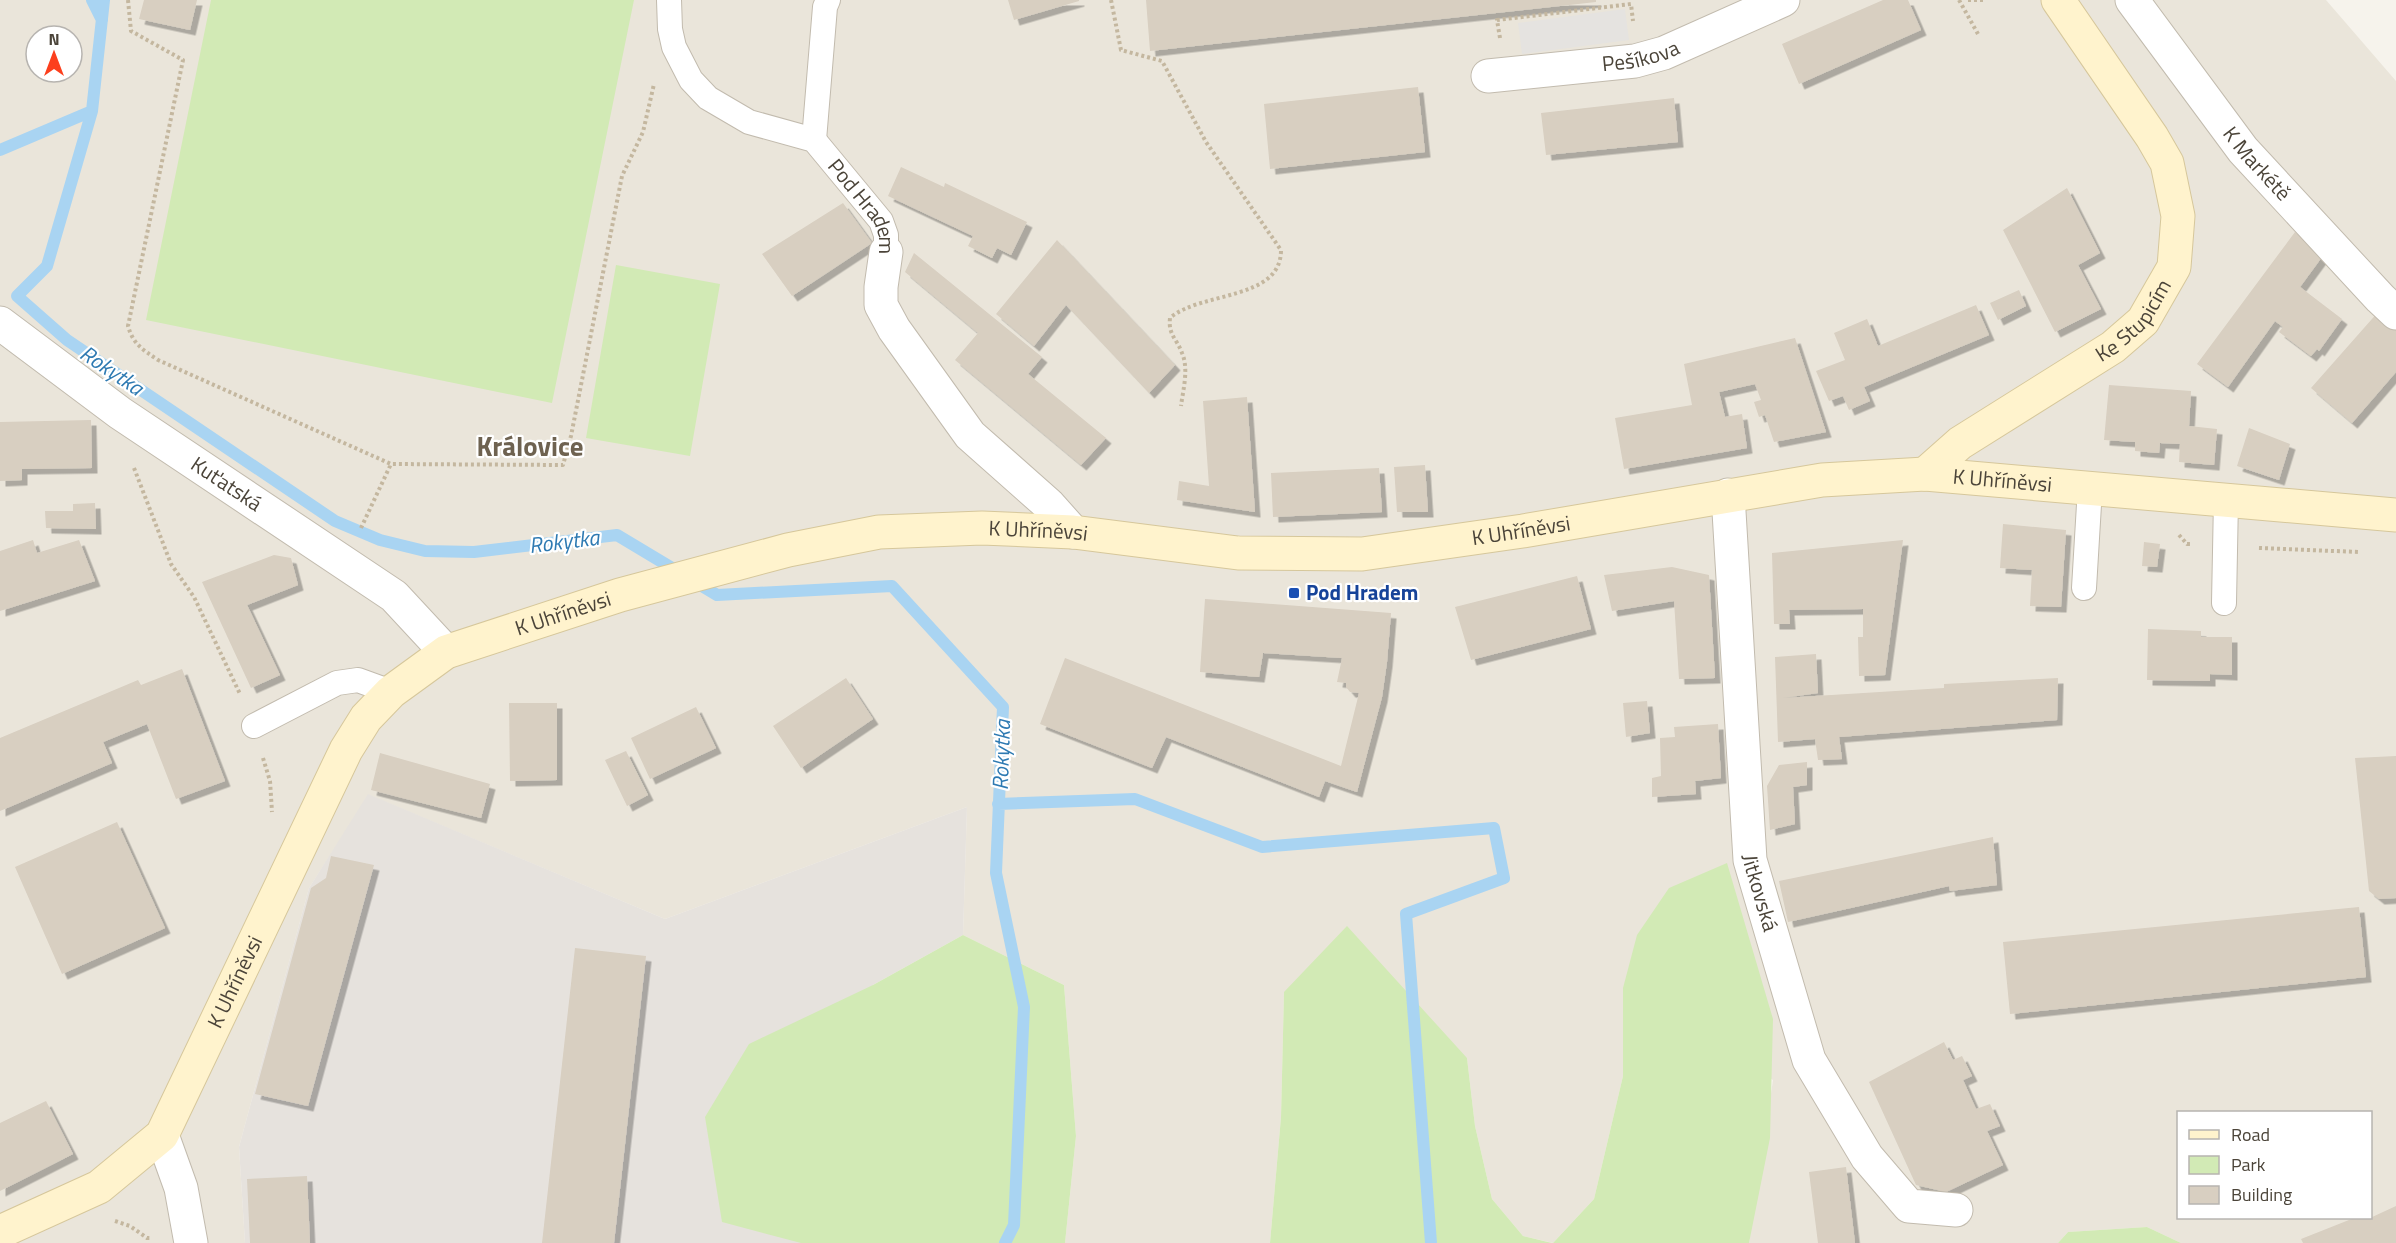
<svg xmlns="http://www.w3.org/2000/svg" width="2396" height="1243" font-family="'Titillium Web',sans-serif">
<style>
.residential{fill:#eae5da;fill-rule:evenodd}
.industrial{fill:#e6e2dd}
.green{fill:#d2eab5}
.parking{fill:#e5e3e0}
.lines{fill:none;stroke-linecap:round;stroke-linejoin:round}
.stream{stroke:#a9d4f2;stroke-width:12}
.building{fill:#d8cfc1;filter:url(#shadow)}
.lane-casing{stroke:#c2bbae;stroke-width:26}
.street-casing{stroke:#c2bbae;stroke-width:35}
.secondary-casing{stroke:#d6c79b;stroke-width:35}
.path{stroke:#c4b79f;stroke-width:4;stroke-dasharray:3 3;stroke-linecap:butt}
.lane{stroke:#fff;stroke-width:24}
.street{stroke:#fff;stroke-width:33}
.secondary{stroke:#fff3cd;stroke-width:33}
.transit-dot{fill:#1a4fb4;stroke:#fff;stroke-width:2}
.labels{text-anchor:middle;stroke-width:4.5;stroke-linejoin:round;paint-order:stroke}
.street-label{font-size:21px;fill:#4b4439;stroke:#fff}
.transit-label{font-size:21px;font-weight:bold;fill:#164399;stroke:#fff;text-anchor:start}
.water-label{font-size:22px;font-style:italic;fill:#2e7ab2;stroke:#fff}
.district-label{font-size:27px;font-weight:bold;fill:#6e6250;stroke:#fff}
</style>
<defs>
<filter id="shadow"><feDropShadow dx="5.5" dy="5.5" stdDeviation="0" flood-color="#0004"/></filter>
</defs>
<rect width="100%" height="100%" fill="#f6f3ec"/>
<path class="residential" d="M0 0H2326L2396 81V1243H2181L2147 1227 2068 1232 2058 1243H1749L1773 1080 1623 988V1076L1594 1199 1553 1243 1523 1236 1492 1199 1475 1126 1467 1058 1284 992 1281 1117 1270 1243H1065L1076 1136 1064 985 963 935 967 807 665 919 369 795 309 888 239 1147 245 1243H0ZM36 36H72V72H36ZM2178 1112H2370V1218H2178Z"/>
<path class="industrial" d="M368 794 665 919 967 807 963 935 873 985 801 1243H245L239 1147 309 888Z"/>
<path class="green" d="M211 0H634L552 403 146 320Z
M616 265 720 284 690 456 586 438Z
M1727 863 1773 1019 1770 1138 1749 1243H1553L1594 1199 1623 1076V988L1637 935 1669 888Z
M1347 926 1467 1058 1475 1126 1492 1199 1523 1236 1552 1243H1270L1281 1117 1284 992Z
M963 935 1064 985 1076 1136 1065 1243H801L722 1222 705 1117 749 1044 873 985Z
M2147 1227 2181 1243H2058L2068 1232Z"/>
<path class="parking" d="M1625 9 1629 40 1522 54 1518 23Z"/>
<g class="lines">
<path class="stream" d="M92 0 102 20
M104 0 92 111 47 266 17 296 67 340 335 521 380 540 425 551 474 552 617 535 717 595 892 586 1003 707 996 873 1024 1007 1014 1225 1005 1243
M0 150 92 111
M998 804 1135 799 1262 847 1494 828 1504 878 1406 914 1431 1243"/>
</g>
<path class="building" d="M144 0H197L190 30 139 19Z
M1008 0H1079V1L1014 20Z
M1146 0H1596V2L1150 51Z
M1883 0H1908L1921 30 1799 84 1782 44Z
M1418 87 1425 152 1270 169 1264 104Z
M1674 98 1678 142 1546 155 1541 113Z
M901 167 944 187 945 183 1027 222 1011 255 997 248 992 258 968 246 973 236 888 196Z
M2067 188 2100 253 2078 265 2101 309 2055 332 2003 230Z
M843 203 872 243 792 296 762 254Z
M2295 232 2322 257 2300 287 2342 319 2319 351 2317 349 2311 356 2279 332 2283 327 2275 321 2228 387 2197 364Z
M1057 240 1175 365 1149 393 1066 305 1034 346 996 314Z
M914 253 1042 357 1028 374 1106 438 1081 465 955 360 978 333 905 272Z
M2019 290 2026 306 1998 320 1990 303Z
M1976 305 1989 335 1864 387 1870 401 1849 410 1843 396 1829 401 1816 371 1845 360 1834 333 1867 319 1878 346Z
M2379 311 2396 326V372L2352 423 2311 388Z
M1795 338 1826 432 1774 442 1765 415 1759 417 1754 402 1761 400 1755 384 1719 392 1725 417 1742 414 1747 448 1624 469 1615 418 1692 405 1684 364Z
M2109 385 2191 391 2189 426 2217 429 2214 465 2179 462 2180 444 2160 443 2159 453 2135 451V442L2104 440Z
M1247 397 1255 512 1177 500 1179 481 1209 486 1203 401Z
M91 420 92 468 22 469V480L0 481V422Z
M2249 428 2290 444 2279 480 2237 466Z
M1425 465 1428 512H1397L1394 467Z
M1379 468 1382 512 1273 517 1271 473Z
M95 503 96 529 46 528 45 511H73V504Z
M2003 524 2066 530 2061 607 2030 606 2032 570 2000 568Z
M33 540 37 553 79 540 95 581 0 611V551Z
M1903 540 1885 675 1859 676 1858 637H1863V609L1789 610 1790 624H1774L1772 553Z
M2144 542 2160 544 2157 567 2142 566Z
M274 555 291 558 298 585 247 605 280 675 251 688 202 582Z
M1672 567 1709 575 1715 678 1679 679 1674 601 1612 611 1604 575Z
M1577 576 1591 629 1471 660 1455 607Z
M1205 599 1391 613 1387 662 1382 697 1357 792 1325 781 1319 797 1166 737 1152 768 1040 724 1065 658 1341 766 1359 693 1350 692 1346 687V683L1337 682 1342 658 1263 653 1259 677 1200 672Z
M2148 629 2201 631V637H2232V675L2210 674V681L2147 680Z
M1816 654 1818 693 1783 698 1944 688V684L2058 678 2057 720 1839 737 1842 759 1818 760 1815 739 1778 742 1775 657Z
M182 669 225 781 176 799 147 724 103 742 112 763 0 811V738L138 680 141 685Z
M846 678 873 719 801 768 773 726Z
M1647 701 1650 733 1626 737 1623 703Z
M509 703H557V780L510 781Z
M696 707 716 748 650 779 631 738Z
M1718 724 1721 778 1695 781 1696 794 1652 797V778L1661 776 1660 738 1675 737 1674 727Z
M626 751 648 795 627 806 605 760Z
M380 753 490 784 481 818 371 790Z
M2396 756V898L2379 899 2369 891 2355 758Z
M1807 762V785L1793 787 1795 824 1770 830 1767 786 1779 765Z
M117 822 165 928 62 974 15 867Z
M1993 837 1997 885 1950 891 1949 886 1788 922 1779 881Z
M331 856 374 865 308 1106 255 1094 311 888 326 878Z
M2359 907 2366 977 2010 1014 2003 942Z
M575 948 646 956 614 1243H542Z
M1944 1042 1953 1060 1962 1056 1972 1076 1963 1080 1976 1109 1990 1104 2000 1126 1987 1131 2003 1165 1946 1192 1916 1185 1869 1082Z
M46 1101 73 1154 0 1191V1123Z
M1846 1167 1855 1243H1818L1809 1172Z
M307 1176 310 1243H250L247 1179Z
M2396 1206V1243H2303L2301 1239 2354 1218H2370Z"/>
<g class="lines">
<defs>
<g id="lane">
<path id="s1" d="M669 0 670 29 674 47 691 80 708 98 749 122 814 140 881 221 886 235V252"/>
<path d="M814 140 825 7 828 0"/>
<path d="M2084 588 2090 488"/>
<path d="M2224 603 2226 500"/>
<path d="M254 726 337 683 358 680 391 692"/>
</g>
<g id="street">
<path id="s2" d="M2132 0 2243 150 2380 298 2396 313"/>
<path id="s3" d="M1488 76 1635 61 1664 53 1783 0"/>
<path d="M886 252 881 287V305L894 329 970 435 1048 504 1073 532"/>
<path id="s4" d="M0 323 120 413 394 596 446 652"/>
<path id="s5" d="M1728 495 1750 860 1809 1060 1867 1157 1909 1206 1956 1210"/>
<path d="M162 1135 181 1188 191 1243"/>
</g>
<g id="secondary">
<path id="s6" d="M1925 474 1960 443 2113 347 2143 321 2174 267 2178 216 2167 163 2152 137 2058 0"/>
<path id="s7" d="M0 1232 99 1187 162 1135 346 750 366 718 391 692 446 652 620 595 788 550 879 532 982 528 1073 532 1238 553 1362 554 1523 531 1822 480 1925 474 2396 515"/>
</g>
</defs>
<use href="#lane" class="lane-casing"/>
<use href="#street" class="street-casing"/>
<use href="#secondary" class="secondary-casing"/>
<path class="path" d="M128 0 131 31 183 60 128 326C133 344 143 350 158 360L391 464 563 465 571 436 622 176 643 132 654 84
M1111 0 1121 50 1162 61 1206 142 1281 250C1281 301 1201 291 1170 318 1168 335 1177 339 1182 353 1189 369 1183 390 1181 406
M1959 0 1978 34
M1968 0H1983
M1500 38 1497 20 1631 4 1633 21
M134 468 171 564 194 597 240 694
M361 528 391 464
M2179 535 2187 544H2192
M2259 548 2359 552
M263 758 270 781 272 812
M115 1221 130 1226 147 1238H151"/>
<use href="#lane" class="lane"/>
<use href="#street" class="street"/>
<use href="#secondary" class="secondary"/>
</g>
<rect class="transit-dot" x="1288" y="587" width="12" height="12" rx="3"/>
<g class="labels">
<g class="street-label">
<text dy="7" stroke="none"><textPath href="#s3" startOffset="154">Pešíkova</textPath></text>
<text dy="7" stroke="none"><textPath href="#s2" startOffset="206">K Markétě</textPath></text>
<text dy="7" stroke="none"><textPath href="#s1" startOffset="308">Pod Hradem</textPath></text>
<text dy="7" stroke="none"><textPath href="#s6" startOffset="261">Ke Stupicím</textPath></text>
<text dy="7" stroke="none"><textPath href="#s7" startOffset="2340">K Uhříněvsi</textPath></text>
<text dy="7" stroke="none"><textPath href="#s4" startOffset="278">Kuťatská</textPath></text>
<text dy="7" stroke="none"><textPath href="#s7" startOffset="1854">K Uhříněvsi</textPath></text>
<text dy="7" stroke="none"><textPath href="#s7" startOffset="1368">K Uhříněvsi</textPath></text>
<text dy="7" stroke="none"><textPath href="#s7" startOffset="882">K Uhříněvsi</textPath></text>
<text dy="7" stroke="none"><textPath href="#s5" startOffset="400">Jitkovská</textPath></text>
<text dy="7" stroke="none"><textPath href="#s7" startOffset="360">K Uhříněvsi</textPath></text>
</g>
<g class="transit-label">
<text x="1306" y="600">Pod Hradem</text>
</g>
<g class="water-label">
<text transform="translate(112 370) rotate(34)" y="8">Rokytka</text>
<text transform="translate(564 541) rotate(-7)" y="8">Rokytka</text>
<text transform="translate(1001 755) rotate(-88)" y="8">Rokytka</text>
</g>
<g class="district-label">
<text x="530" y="456">Královice</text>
</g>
</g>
<rect x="2177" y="1111" width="195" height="108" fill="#ffffff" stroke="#b7b4b0" stroke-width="1.5"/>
<rect x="2189" y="1130" width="30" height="9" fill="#fff3cd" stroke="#b7b4b0" stroke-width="1.5"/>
<text x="2231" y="1141" font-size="18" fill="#4b4439">Road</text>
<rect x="2189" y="1156" width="30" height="18" fill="#d2eab5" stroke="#b7b4b0" stroke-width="1.5"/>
<text x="2231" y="1171" font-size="18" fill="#4b4439">Park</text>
<rect x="2189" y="1186" width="30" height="18" fill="#d8cfc1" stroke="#b7b4b0" stroke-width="1.5"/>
<text x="2231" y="1201" font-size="18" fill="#4b4439">Building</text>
<g transform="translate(54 54)"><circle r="28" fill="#ffffff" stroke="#b7b4b0" stroke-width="1.5"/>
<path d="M0-4.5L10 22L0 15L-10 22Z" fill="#fc3f1d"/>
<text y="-9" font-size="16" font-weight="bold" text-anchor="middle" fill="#4b4439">N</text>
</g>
</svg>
